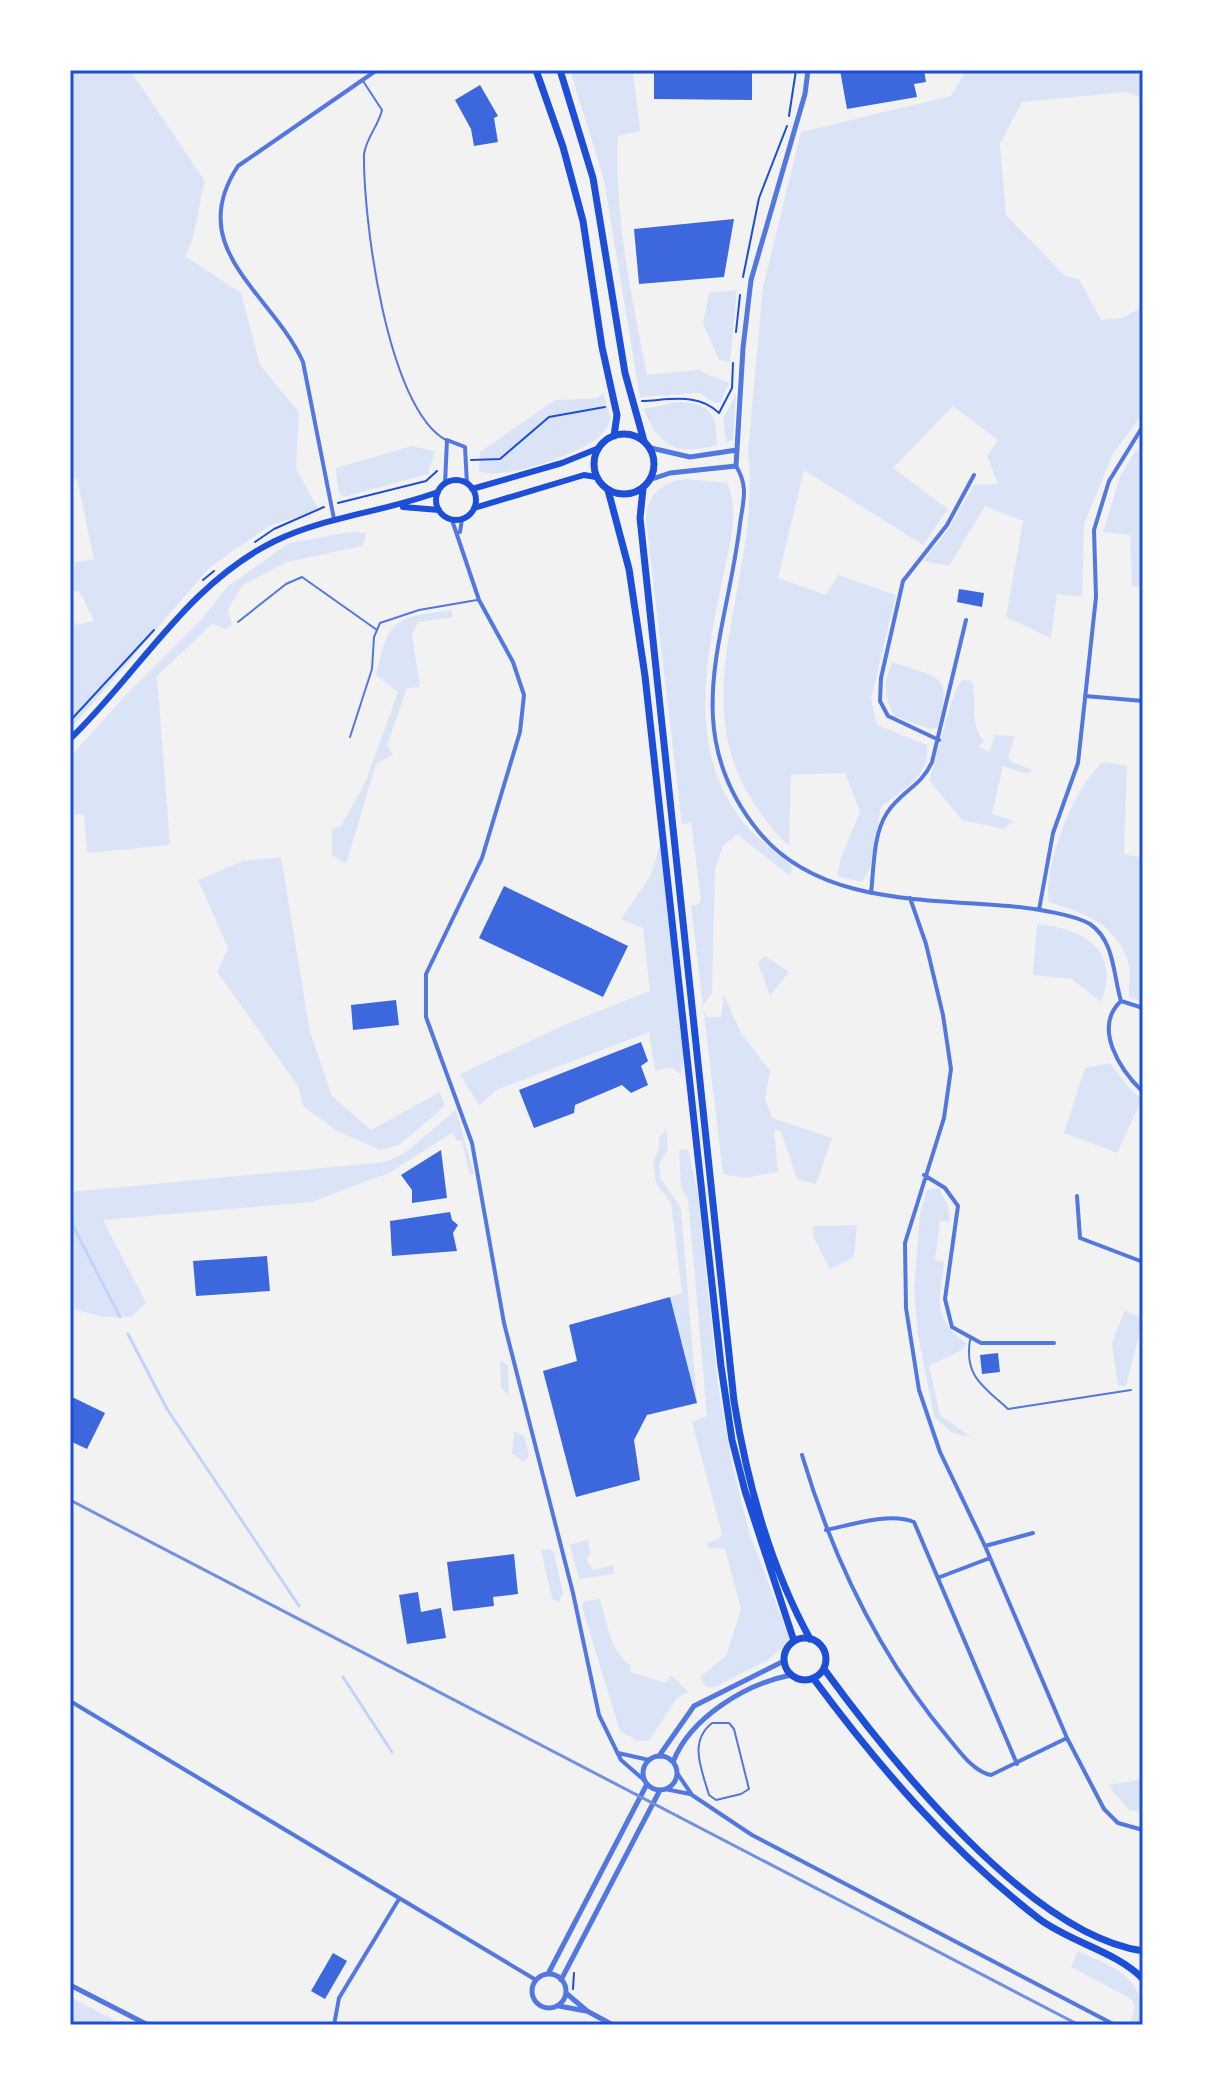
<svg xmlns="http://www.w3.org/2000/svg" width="1213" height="2095" font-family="'PT Sans',sans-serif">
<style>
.green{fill:#dbe4f7}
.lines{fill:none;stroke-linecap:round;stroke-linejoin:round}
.stream{stroke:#bfd3fe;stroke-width:3}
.building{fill:#3d67dc}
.path{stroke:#1d4ed8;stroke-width:2}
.service{stroke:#5277de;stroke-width:2}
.minor{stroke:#5277de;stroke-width:4}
.tertiary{stroke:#5277de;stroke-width:5}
.secondary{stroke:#1d4ed8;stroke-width:6}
.primary{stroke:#1d4ed8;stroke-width:7}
.rail{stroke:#7290e2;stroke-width:3}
.neatline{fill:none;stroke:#1d4ed8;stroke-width:3}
</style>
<rect width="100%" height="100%" fill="#f2f2f2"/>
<path class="green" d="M70 70H130L205 181C198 205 197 237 185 256L241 293 260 365 299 413 296 469 319 510 269 526 209 568 70 730V613L76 625 94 621 79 591 70 592V563L94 559 77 479 70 478Z
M570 70H633L640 131 618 136C614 216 632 297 647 375L698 370 729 383 721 402 715 403 699 393 640 397 604 180Z
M966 70H1143V98L1126 92 1022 102 1000 144 1006 215 1065 276 1079 279 1101 320 1123 318 1143 306V413L1113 454 1084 524 1082 597 1057 594 1051 638 1006 617 1023 521 985 506 949 566 923 561 948 530 974 485 998 484 987 456 998 440 953 406 893 468 948 509 923 545 804 470 778 578 826 595 838 575 896 595 871 699 877 725 927 745C931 776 902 790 881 807L870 868 862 882 837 876 841 857 860 812 845 773 791 775 789 846C660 719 764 598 748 450L763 287 801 132 951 96Z
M737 290 730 362 719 360 703 323 709 293Z
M603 393 611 418C609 423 606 430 602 434 584 453 501 482 479 471L480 452 555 400 597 398Z
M736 394 733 440 726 442 723 419Z
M678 402C710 403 717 412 717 445 674 456 661 447 643 409Z
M412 446 435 451 428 474 344 497 338 491 336 468Z
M1136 450 1143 457V587L1132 586 1130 535 1103 532 1120 477Z
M686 479 727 483C739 511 731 538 725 567 707 655 682 754 750 830 763 843 778 854 792 866L790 876 737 834 723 846 715 869 712 993 702 1006 707 1017H721L724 995 741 1033 770 1071 765 1098 772 1118 832 1138 816 1184 797 1179 781 1131 774 1129 778 1172 744 1178 723 1174 691 905H698L701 900 691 822 682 825 646 520C646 495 662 482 686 479Z
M351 532 367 533 362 546 287 562 243 585 228 609 232 625 226 629 212 624 157 676 170 845 87 853 84 814 70 815V757L125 696 201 620 227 587 289 543Z
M451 610 453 617 418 622 412 635 420 687 407 688 387 746 393 755 376 764 346 864 332 855V829L341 826 365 783 398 692 376 675C389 619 393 618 451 610Z
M892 662C941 679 952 672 938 728L930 729 894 716C884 695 883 683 892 662Z
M963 680 972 681C978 703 968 722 984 741L978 746 989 752 995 735 1015 736 1008 757 1012 762 1032 770 1027 774 1003 766 992 814 1014 821 1003 829 962 820 929 780C936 762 953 684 963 680Z
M1103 762 1127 766 1124 854 1143 858V999L1139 1001 1129 997C1128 987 1131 975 1129 965 1118 925 1085 913 1049 902 1043 866 1075 785 1103 762Z
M660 844 684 1055 681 1074 670 1067 655 1071 649 1032 496 1090 479 1106 460 1074 564 1025 650 991 643 928 621 919 651 875Z
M281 857 310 1032 332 1096 371 1130 440 1092 445 1106 399 1145 380 1150 337 1131 303 1106 298 1086 217 972 228 948 198 880 243 861Z
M1037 924C1082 928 1122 950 1101 1002L1072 979 1033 975Z
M765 956 789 972 770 996 758 963Z
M1110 1063 1129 1088 1142 1099 1117 1153 1064 1133 1085 1068Z
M456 1110 474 1174 470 1175 462 1141 456 1140 453 1132 391 1172 312 1202 103 1220 146 1303 131 1317H103L70 1308V1192L386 1162 405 1153Z
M667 1130 668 1149 659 1164 661 1179 681 1208 697 1403 670 1297 682 1293 671 1203 656 1184 653 1162 659 1149V1137Z
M688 1149 698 1194 718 1386 732 1464 749 1532 790 1640 768 1660 715 1687H706L700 1677 726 1656 741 1609 725 1549 708 1548 707 1542 718 1540 722 1534 692 1422 707 1416 688 1199 681 1188 679 1150Z
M939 1188 948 1206 950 1222 940 1221 935 1260 944 1262C939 1301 932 1319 967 1344L962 1350 929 1366 940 1415 972 1438 951 1432 934 1417 918 1335 914 1290 920 1213 927 1190Z
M857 1225 854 1257 830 1269 814 1238 813 1226Z
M1125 1310 1143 1319 1126 1386H1118L1112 1343Z
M500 1360 508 1365 509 1396 501 1388Z
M514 1431 524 1436 529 1456 523 1462 512 1453Z
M588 1539 590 1554 587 1560 593 1570 614 1565V1574L579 1579 570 1545Z
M549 1549 554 1552 563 1593 559 1602 552 1599 541 1550Z
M600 1599C607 1622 610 1652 631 1666L630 1672 666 1683 671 1675 688 1692 677 1698 649 1741H638L620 1731 582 1607 584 1601Z
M1143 1779 1142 1812 1129 1810 1108 1785Z
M1078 1951C1118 1970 1143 1974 1143 2025L1131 2022 1135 2006 1130 1998 1071 1967Z
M70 1997 123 2025H70Z"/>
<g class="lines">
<path class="stream" d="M70 1220 120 1317
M128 1334 167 1409 299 1606
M343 1677 392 1752"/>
</g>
<path class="building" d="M654 70H752V100L654 99Z
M840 70H924L926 82 914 84 917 97 847 109Z
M480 85 498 116 494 118 498 142 474 146 471 129 455 100Z
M734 219 724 277 639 284 634 229Z
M959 589 984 593 982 607 957 602Z
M504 886 628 946 603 997 479 938Z
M396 1000 399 1025 353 1030 351 1005Z
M641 1042 648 1061 641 1066 648 1085 631 1093 622 1085 575 1105 574 1113 534 1128 519 1090Z
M441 1150 447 1198 412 1203V1190L401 1175Z
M450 1212 452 1220 458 1225 453 1233 457 1251 392 1256 390 1221Z
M267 1256 270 1291 196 1296 193 1261Z
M670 1297 697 1403 647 1415 634 1440 640 1480 576 1497 543 1371 577 1361 569 1325Z
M998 1353 1000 1372 982 1374 980 1355Z
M70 1396 105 1413 87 1449 70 1441Z
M514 1554 518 1594 493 1597 494 1606 453 1611 447 1562Z
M418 1592 421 1612 441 1608 446 1638 407 1644 399 1595Z
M333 1953 347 1961 325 1999 311 1991Z"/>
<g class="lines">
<path class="path" d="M789 116 796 70
M743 277 759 198 787 126
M736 332 740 295
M642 401C669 400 698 392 719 413L732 388 733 363
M471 460 500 459 549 417 605 407
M338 503 426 481 437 471
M255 542 274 529 324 507
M203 580 214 571
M70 721 154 630
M70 1064V1113
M573 1989 574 1973"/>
<path class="service" d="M363 81 382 110C378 127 367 136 364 154 363 218 387 408 446 440
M238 622 286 584 302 577 377 630
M350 737 372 669 374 637 380 623 419 610 477 600
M970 1340C964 1376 983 1386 1008 1409L1131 1390
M712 1723H729L734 1729 749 1789 741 1794 716 1800 709 1795C702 1770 688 1742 712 1723Z"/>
<path class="minor" d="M736 466C749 487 743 501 740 524 727 636 676 731 759 832 820 907 932 898 1019 907 1037 909 1075 915 1090 924 1115 941 1113 975 1121 1001
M445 484 447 440 465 447 467 484
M334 519 303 362C272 293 183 249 238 166L377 70
M452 520 479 600 513 662 524 695 520 732 482 858 426 974V1017L472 1143 504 1323 573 1593 599 1715 621 1760 644 1780
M460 532 462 519
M1085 696 1143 701
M939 740 888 716 880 701 881 678 903 581 947 525 974 475
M871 893C874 868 873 834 887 813 901 791 921 787 932 762L966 620
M910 898 926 944 943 1015 951 1069 944 1118 905 1243 906 1308 919 1390 940 1452 985 1546 1067 1738 1104 1809 1118 1823 1143 1830
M1039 910 1053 833 1078 763 1096 597 1094 530 1109 481 1143 426
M1121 1001C1092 1028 1121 1071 1143 1092
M1121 1001 1143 1008
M924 1175 945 1188 958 1206 945 1299 952 1327 981 1343H1054
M1077 1196 1080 1238 1143 1262
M802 1455C833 1559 879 1656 950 1740 961 1753 974 1772 991 1775L1067 1738
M826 1530C851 1525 890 1512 914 1522L1017 1764
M985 1546 1033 1533
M940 1577 990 1558
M70 1701 536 1980
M618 1753 649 1760
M677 1773 692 1795 752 1835 1115 2025
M665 1789 690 1794
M334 2025 339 1998 399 1899"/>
<path class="tertiary" d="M651 448 690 457 737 450
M652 479 670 473 736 466 743 348 751 280 805 94 808 70
M659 1756 694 1706 784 1661
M643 1773a17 17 0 1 1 34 0a17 17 0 1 1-34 0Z
M673 1762C690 1718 745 1684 791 1675
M532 1991a17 17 0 1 1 34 0a17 17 0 1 1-34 0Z
M548 1974 647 1784
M561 1980 660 1790
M70 1985 148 2025
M566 1993 587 2011 613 2025
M559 2006 586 2011"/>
<path class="secondary" d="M436 500a20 20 0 1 1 40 0a20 20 0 1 1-40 0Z
M472 489 562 463 599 448
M403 507 439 510
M474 508 584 475 596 477
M70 739C139 673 187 584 275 541 327 516 384 512 438 492"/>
<path class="primary" d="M536 70 563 147 583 221 602 347 617 415 614 436
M560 70 593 178 625 373 644 441
M594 464a30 30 0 1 1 60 0a30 30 0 1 1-60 0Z
M643 489 640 518 734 1401C747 1482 770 1566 810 1639
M608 490 629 569 645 676 721 1366 732 1440 745 1491 794 1641
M784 1659a21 21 0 1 1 42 0a21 21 0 1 1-42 0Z
M824 1669C889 1758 1029 1935 1143 1951
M813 1678C879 1767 950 1850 1038 1918 1069 1942 1116 1951 1143 1979"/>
<path class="rail" d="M70 1500 1079 2025"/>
</g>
<rect width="1213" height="2095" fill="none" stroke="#ffffff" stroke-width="144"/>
<rect x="72" y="72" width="1069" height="1951" class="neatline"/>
</svg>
